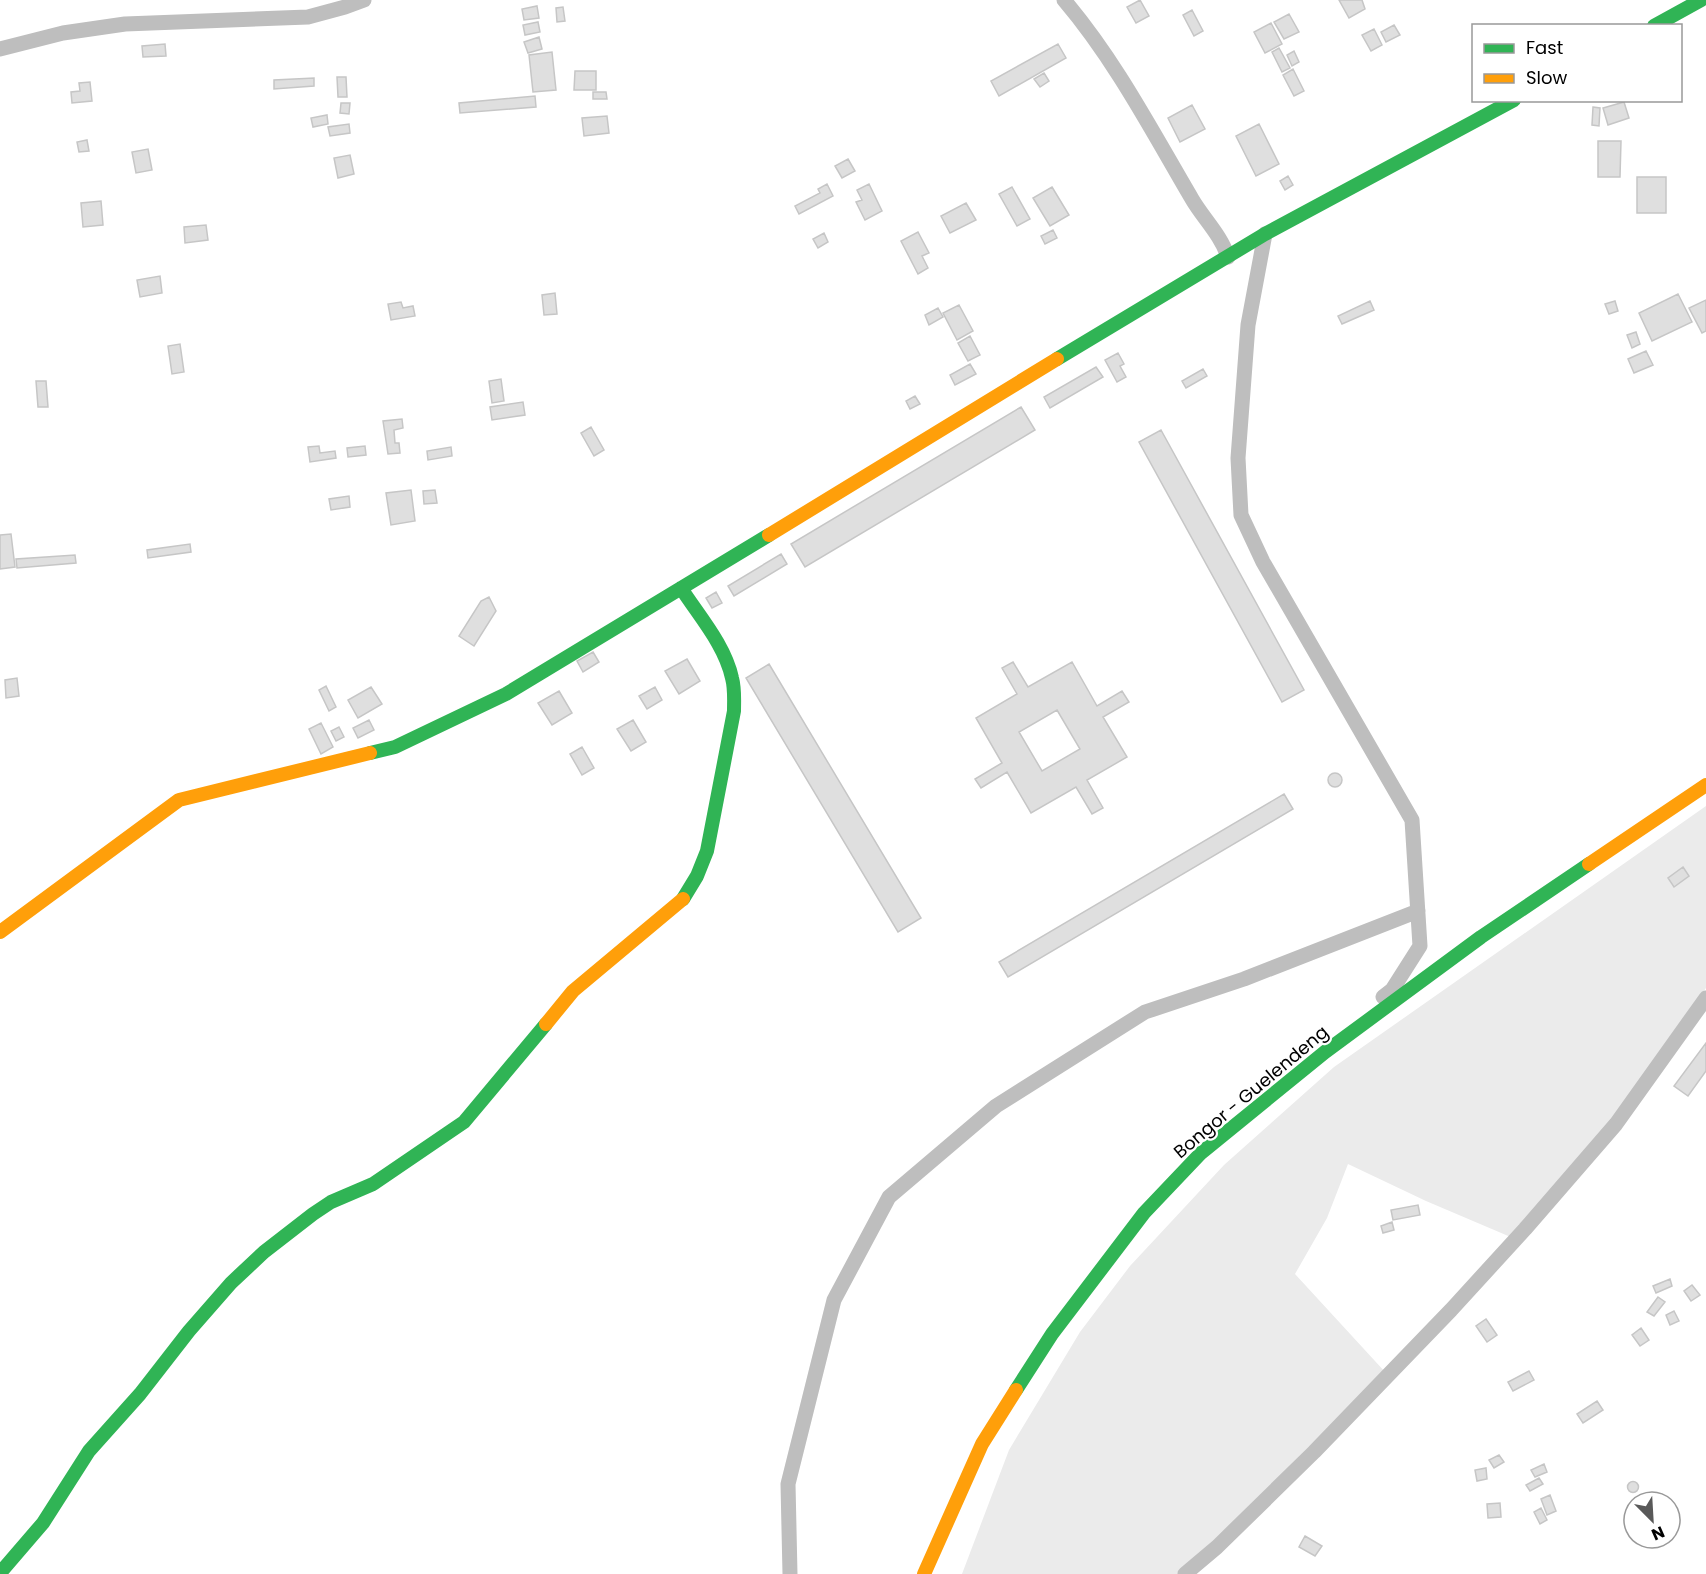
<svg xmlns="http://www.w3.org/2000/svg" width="1706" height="1574" font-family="Poppins,sans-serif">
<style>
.green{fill:#ebebeb}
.building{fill:#dfdfdf;stroke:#c6c6c6;stroke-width:1.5;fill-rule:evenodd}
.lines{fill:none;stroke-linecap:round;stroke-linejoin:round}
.street{stroke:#bebebe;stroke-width:15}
.fast{stroke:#30b455;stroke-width:14}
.slow{stroke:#ff9f0a;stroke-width:14}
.labels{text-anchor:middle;stroke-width:4.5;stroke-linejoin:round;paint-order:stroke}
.street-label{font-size:18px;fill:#000;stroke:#fff}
</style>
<rect width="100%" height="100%" fill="#fff"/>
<path class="green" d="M1706 806V988L1609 1123 1513 1238 1426 1201 1348 1164 1327 1218 1295 1274 1386 1373 1312 1450 1178 1574H962L1009 1450 1080 1332 1130 1266 1224 1165 1334 1067Z"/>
<path class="building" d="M1140 0 1149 16 1136 23 1127 7Z
M1339 0H1362L1365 9 1349 18Z
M537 6 539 18 524 20 522 9Z
M563 7 565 21 557 22 556 8Z
M1192 10 1203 31 1194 36 1183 15Z
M1289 14 1299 32 1284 39 1274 22Z
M538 22 540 32 525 35 523 25Z
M1271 23 1282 44 1265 53 1254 32Z
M1394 25 1400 35 1386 42 1381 32Z
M1374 29 1382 45 1371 51 1362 35Z
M539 37 542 49 528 53 524 42Z
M165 44 166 56 143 57 142 46Z
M1058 44 1066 58 999 96 991 81Z
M1279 48 1290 68 1282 72 1272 52Z
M1294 51 1299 62 1292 66 1287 55Z
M552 52 556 90 533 92 529 55Z
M1293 69 1304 91 1294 96 1283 75Z
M575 71H596V90H574Z
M1044 73 1049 81 1040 87 1034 79Z
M337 77H346L347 97H338Z
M314 78V86L274 89V80Z
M90 82 92 101 72 103 71 92 80 91 79 83Z
M593 92H606L607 99H593Z
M535 96 536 107 460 113 459 103Z
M1624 102 1629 118 1608 125 1603 108Z
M341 103H350L349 114 340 113Z
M1192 105 1205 129 1180 142 1168 118Z
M1593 107 1600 108 1599 126 1592 125Z
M327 115 328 124 313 127 311 118Z
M607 116 609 133 584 136 582 118Z
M349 124 350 133 330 136 328 127Z
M1259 124 1279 164 1256 176 1236 136Z
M87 140 89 151 79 152 77 142Z
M1598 141H1621L1620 177H1598Z
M148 149 152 170 136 173 132 152Z
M350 155 354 174 338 178 334 158Z
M848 159 855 171 842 178 835 166Z
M1288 176 1293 185 1285 190 1280 181Z
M1637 177H1666V213H1637Z
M827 184 833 196 799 214 795 206 820 193 818 189Z
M869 184 882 211 865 220 856 202 862 200 857 190Z
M1012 187 1030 219 1017 226 999 194Z
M1052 187 1069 215 1050 226 1033 198Z
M101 201 103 225 83 227 81 203Z
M966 203 976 220 950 233 941 216Z
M206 225 208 240 185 243 184 227Z
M1053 230 1057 238 1045 244 1041 236Z
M918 232 929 253 922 256 928 268 918 274 901 241Z
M824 233 828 242 818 248 813 239Z
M160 276 162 293 140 297 137 280Z
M555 293 557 314 544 315 542 295Z
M1678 294 1692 322 1652 341 1639 313Z
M1706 300V331L1702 333 1689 308Z
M1370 301 1374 310 1342 324 1338 316Z
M1615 301 1618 311 1609 314 1605 304Z
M401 302 403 308 413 306 415 316 391 320 388 304Z
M959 305 973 331 957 340 943 313Z
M938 308 943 317 929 325 925 315Z
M1636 332 1640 344 1632 348 1627 335Z
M970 336 980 355 968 361 958 343Z
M180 344 184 372 172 374 168 346Z
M1646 351 1653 365 1634 373 1628 359Z
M1118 353 1124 364 1120 366 1126 377 1117 382 1105 360Z
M970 364 976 374 955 385 950 375Z
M1096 367 1103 377 1050 408 1044 397Z
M1203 369 1207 376 1186 388 1182 381Z
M501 379 504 401 492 403 489 381Z
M36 381H46L48 407H38Z
M915 396 920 404 910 409 906 401Z
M523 402 525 415 492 420 490 407Z
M1021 407 1035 430 805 567 791 544Z
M402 419 403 428 394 430 395 443H399L400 453 388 454 383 421Z
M591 427 604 450 594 456 581 433Z
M1161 430 1304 690 1282 702 1139 442Z
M319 446 320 453 335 451 336 458 310 462 308 447Z
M365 446 366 455 348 457 347 448Z
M451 447 452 456 428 460 427 451Z
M411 490 415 521 391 525 386 493Z
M435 490 437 503 424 504 423 491Z
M349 496 350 507 331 510 329 499Z
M11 534 15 567 0 569V535Z
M190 544 191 552 148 558 147 550Z
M781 554 787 564 734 596 728 586Z
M75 555 76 563 17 568 16 559Z
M716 592 722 603 712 608 706 598Z
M489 597 496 611 474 646 459 636 481 601Z
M593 652 599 662 583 672 577 661Z
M687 659 700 681 679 694 665 671Z
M1013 662 1028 687 1072 662 1097 706 1122 691 1129 702 1103 717 1127 757 1087 780 1103 808 1092 814 1076 787 1031 813 1007 772 981 788 975 779 1002 763 976 718 1017 694 1002 668ZM1057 710 1080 749 1042 771 1019 732Z
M769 664 921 918 898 932 746 678Z
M17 678 19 696 6 698 5 680Z
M326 686 336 707 329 711 319 690Z
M371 687 382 704 358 718 348 700Z
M655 687 662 700 647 709 639 696Z
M559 691 572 713 552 725 538 703Z
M369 720 374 730 358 738 353 728Z
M633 720 646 742 631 751 617 729Z
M321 723 333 747 321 754 309 729Z
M339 727 344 737 336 741 331 731Z
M582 747 594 768 582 775 570 754Z
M1328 780a7 7 0 1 1 14 0a7 7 0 1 1-14 0Z
M1284 794 1293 809 1008 977 999 962Z
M1683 867 1689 876 1674 887 1668 878Z
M1706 1043V1071L1688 1096 1674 1086Z
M1418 1205 1420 1215 1393 1220 1391 1210Z
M1392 1222 1394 1230 1383 1233 1381 1226Z
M1670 1279 1672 1286 1656 1293 1653 1286Z
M1692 1285 1700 1295 1691 1301 1684 1291Z
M1658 1297 1665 1302 1654 1316 1647 1312Z
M1674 1311 1679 1321 1670 1325 1666 1315Z
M1486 1319 1497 1335 1487 1342 1476 1326Z
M1641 1328 1649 1340 1640 1346 1632 1335Z
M1529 1371 1534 1380 1513 1391 1508 1382Z
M1597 1401 1603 1410 1583 1423 1577 1414Z
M1499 1455 1504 1462 1494 1468 1489 1460Z
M1544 1464 1547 1472 1535 1477 1531 1470Z
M1486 1468 1487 1479 1477 1481 1475 1470Z
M1539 1478 1543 1484 1530 1491 1526 1485Z
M1627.5 1487a5.5 5.5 0 1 1 11 0a5.5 5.5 0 1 1-11 0Z
M1550 1495 1556 1511 1547 1515 1541 1499Z
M1500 1503 1501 1517 1488 1518 1487 1504Z
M1541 1508 1547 1520 1540 1524 1534 1512Z
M1305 1536 1322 1546 1315 1556 1299 1547Z"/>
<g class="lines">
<path class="street" d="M1064 0C1115 60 1152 131 1192 199 1203 218 1221 235 1228 257
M0 49 63 33 125 24 308 17 345 7 364 0
M1265 234 1248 325 1238 458 1241 515 1263 562 1412 820 1420 946 1392 990 1383 997
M790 1574 788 1484 834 1300 889 1197 996 1106 1145 1012 1244 979 1418 911
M1185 1574 1217 1547 1314 1452 1451 1310 1525 1229 1616 1124 1706 998"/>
<path class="fast" d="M1654 26 1701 0
M1057 359 1265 234 1514 100
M681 588C699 616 725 645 732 678 735 689 734 700 734 711L707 851 697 876 683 899
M370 753 395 747 506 694 769 535
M1016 1390 1052 1334 1144 1213 1201 1153 1325 1052 1481 937 1589 864
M0 1573 43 1523 89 1451 140 1394 189 1331 231 1283 264 1252 313 1214 331 1202 373 1184 464 1122 546 1024"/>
<path class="slow" d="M769 535 1057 359
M1589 864 1706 785
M0 932 179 800 370 753
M546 1024 573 991 683 899
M924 1574 982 1444 1016 1390"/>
</g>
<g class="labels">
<g class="street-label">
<text transform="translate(1251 1092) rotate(-40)" y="6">Bongor - Guelendeng</text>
</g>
</g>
<rect x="1472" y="24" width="210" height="78" fill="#ffffff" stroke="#999999" stroke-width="1.5"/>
<rect x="1484" y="44" width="30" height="9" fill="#30b455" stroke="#999999" stroke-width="1.5"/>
<text x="1526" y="54" font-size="18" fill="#000000">Fast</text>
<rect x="1484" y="74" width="30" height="9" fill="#ff9f0a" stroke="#999999" stroke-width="1.5"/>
<text x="1526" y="84" font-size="18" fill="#000000">Slow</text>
<g transform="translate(1652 1520) rotate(156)"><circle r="28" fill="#ffffff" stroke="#999999" stroke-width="1.5"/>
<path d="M0-4.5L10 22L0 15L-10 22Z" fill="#595959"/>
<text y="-9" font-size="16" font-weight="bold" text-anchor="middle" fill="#000000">N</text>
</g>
</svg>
